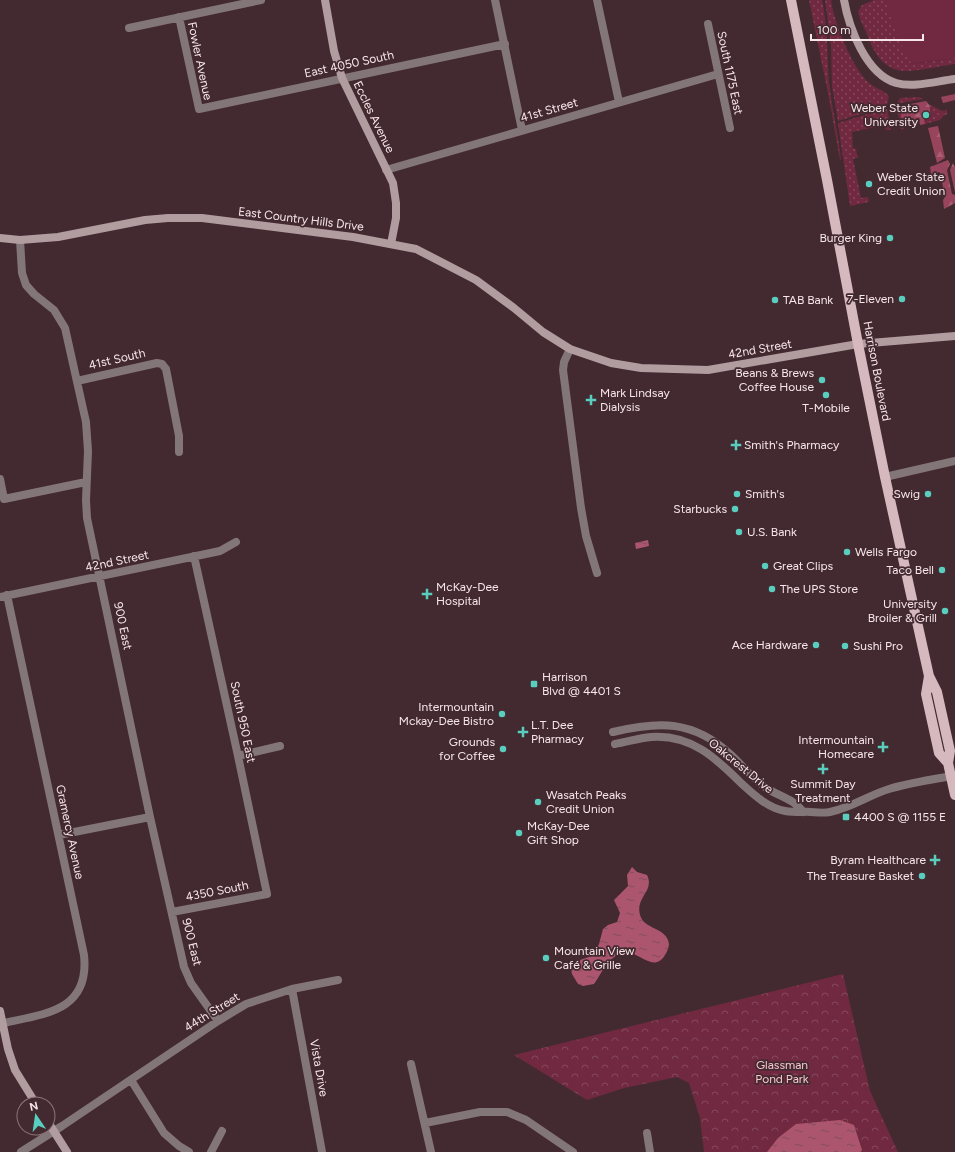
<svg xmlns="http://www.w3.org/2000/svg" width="955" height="1152" font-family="Figtree,sans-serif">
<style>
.grass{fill:url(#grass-dots)}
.forest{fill:url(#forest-firs)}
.park{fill:url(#park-crowns)}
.garden{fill:#702940}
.water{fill:url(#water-ripples)}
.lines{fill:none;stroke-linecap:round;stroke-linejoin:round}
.street{stroke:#837679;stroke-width:8}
.secondary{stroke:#b19ca0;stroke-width:8}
.primary{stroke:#d5b9bf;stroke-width:10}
.poi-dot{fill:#59cebe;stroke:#432a30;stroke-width:1.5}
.labels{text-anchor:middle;stroke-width:3.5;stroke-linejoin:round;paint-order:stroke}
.street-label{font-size:12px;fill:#f8e7ea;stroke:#432a30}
.poi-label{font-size:12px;fill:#f8e7ea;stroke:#432a30;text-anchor:start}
.park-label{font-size:12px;fill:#f7c5d0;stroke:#432a30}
</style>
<defs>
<pattern id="grass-dots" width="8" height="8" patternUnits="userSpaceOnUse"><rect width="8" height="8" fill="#702940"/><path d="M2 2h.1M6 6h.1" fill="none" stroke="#85485c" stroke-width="1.8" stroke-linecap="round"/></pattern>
<pattern id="forest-firs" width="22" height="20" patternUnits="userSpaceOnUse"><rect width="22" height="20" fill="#99445d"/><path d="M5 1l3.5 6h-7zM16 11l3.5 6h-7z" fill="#a85f74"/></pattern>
<pattern id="park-crowns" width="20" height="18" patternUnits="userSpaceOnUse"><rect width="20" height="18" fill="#702940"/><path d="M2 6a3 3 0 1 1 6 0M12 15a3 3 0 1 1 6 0" fill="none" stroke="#85485c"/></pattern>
<pattern id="water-ripples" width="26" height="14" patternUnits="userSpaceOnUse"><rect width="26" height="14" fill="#ac556e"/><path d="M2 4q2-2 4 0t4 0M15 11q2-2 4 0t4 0" fill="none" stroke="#804e5c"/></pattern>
</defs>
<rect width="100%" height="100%" fill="#432a30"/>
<path class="grass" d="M809 0H822C828 28 827 55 829 83 832 108 838 134 841 159L840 160 830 103Z
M825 0H831C834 22 852 67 868 82 874 88 884 90 889 96L887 105 884 107 838 121 832 86 831 46Z
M874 0H885L912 64 955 58V64C940 66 924 70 909 71 883 72 874 53 866 32 863 26 860 19 858 12L862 5Z
M919 97 923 99 900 103H897L900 98Z
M929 104 942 111 947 110V114L942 117 940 120 925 124 924 119 930 114 931 110Z
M905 105 902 109 907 120 911 121 904 123V129L901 130 897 107Z
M884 109H887L891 127 890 130H886L885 125 852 132C853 138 852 142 853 148L856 149 857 155 859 157 853 159 861 198 868 197 869 202 850 206 838 123Z"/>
<path class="forest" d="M955 94V100L943 103 941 97Z
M926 101C930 105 931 108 930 114L924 119 925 124 920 125 919 118 911 121 901 117 902 109 905 105Z
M938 126 945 158 937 163 928 128Z
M948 160 950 164 947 170 952 194 955 195V203L944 209 943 200 945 197 940 172 931 174 930 167Z
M953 163 955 167V192L950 170Z"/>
<path class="park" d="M843 974 870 1091 898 1152H704L700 1118 689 1083 677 1077 624 1088 587 1100 514 1055Z"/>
<path class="garden" d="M885 0H955V58L912 64 905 55Z"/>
<path class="water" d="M648 540 649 546 636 549 635 543Z
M632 867 637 872 647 875C655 891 635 897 640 915 644 930 667 927 669 944 669 947 667 952 665 955 653 975 637 948 622 953 607 958 602 973 594 984L583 986 578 984 572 974 571 969 580 960 592 956 599 944 603 929 608 925 617 922 620 913 614 900 628 886 627 875Z
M840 1120 854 1125 862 1150 861 1152H767L778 1138 796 1124Z"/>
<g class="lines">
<path class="street" d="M495 0 522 130
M597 0 619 102
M179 17 199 109 505 44
M708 24 730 128
M129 28 261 0
M386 170 718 74
M20 240 22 273 26 285 34 294 54 310 65 328 86 422 88 451 86 500 87 518 150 817 184 967 191 983 218 1021
M570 349 564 362 563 370 581 508 586 536 597 573
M77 381 157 363 162 364 166 369 179 436V452
M885 477 955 461
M0 479 4 499 86 482
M0 597 220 551 236 542
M613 732C659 721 693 720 730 754 742 765 752 778 765 787 777 796 795 799 803 812
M615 744C627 742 639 738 651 737 691 734 716 758 742 784 754 795 768 808 785 811 791 812 797 812 803 812 812 811 820 814 830 812 851 808 869 795 889 789 909 783 931 780 951 776
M238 756 280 746
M59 835 150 817
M172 912 267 894 238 756 194 556
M292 989 322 1152
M3 1023C45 1014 90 1011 84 955L7 595
M411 1064 431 1152
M131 1080 164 1133 179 1146 189 1152
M425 1123 480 1112H507L526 1120 573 1152
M647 1133 650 1152
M21 1152 62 1126 218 1021 246 1004 292 989 338 980
M211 1152 222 1131"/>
<path class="secondary" d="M325 0 334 51 342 78 393 183 396 203V218L391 244
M844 0C849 28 866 74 896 83 914 88 937 81 955 79
M0 238 20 240 58 237 145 220 168 218H202L353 237 416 249 476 280 514 308 543 332 570 349 611 363 641 368 708 370 858 344 955 336
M0 1011 8 1049 15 1070 36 1104
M48 1122 67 1152"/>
<path class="primary" d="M791 0 827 180 858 344 885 477 929 676 937 692 950 751 948 763 955 795
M929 676 926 694 939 753 948 763"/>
</g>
<g class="poi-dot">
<circle cx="926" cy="115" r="4"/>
<circle cx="869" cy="184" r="4"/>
<circle cx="890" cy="238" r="4"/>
<circle cx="902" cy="299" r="4"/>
<circle cx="775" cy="300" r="4"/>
<circle cx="822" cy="380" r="4"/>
<circle cx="826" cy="395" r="4"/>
<path d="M589 394h4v4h4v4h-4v4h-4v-4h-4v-4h4z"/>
<path d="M734 439h4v4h4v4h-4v4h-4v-4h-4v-4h4z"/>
<circle cx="737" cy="494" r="4"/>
<circle cx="928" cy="494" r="4"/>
<circle cx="735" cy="509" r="4"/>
<circle cx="739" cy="532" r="4"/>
<circle cx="847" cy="552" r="4"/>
<circle cx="765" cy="566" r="4"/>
<circle cx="942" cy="570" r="4"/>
<circle cx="772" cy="589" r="4"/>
<path d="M425 588h4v4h4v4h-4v4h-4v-4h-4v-4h4z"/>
<circle cx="945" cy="611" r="4"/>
<circle cx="816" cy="645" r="4"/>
<circle cx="845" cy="646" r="4"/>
<rect x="530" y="680" width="8" height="8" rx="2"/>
<circle cx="502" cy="714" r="4"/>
<path d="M521 726h4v4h4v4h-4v4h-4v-4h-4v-4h4z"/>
<path d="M881 741h4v4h4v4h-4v4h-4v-4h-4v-4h4z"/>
<circle cx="503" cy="749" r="4"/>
<path d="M821 763h4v4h4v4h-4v4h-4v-4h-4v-4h4z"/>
<circle cx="538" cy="802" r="4"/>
<rect x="842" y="813" width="8" height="8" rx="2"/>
<circle cx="519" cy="833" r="4"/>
<path d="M933 854h4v4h4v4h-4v4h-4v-4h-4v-4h4z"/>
<circle cx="922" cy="876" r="4"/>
<circle cx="546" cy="958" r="4"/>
</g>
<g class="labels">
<g class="street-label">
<text transform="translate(200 61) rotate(78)" y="4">Fowler Avenue</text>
<text transform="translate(349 64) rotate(-12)" y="4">East 4050 South</text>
<text transform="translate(730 73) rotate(78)" y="4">South 1175 East</text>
<text transform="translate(549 110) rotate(-16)" y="4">41st Street</text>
<text transform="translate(374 117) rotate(64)" y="4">Eccles Avenue</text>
<text transform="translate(301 219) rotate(7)" y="4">East Country Hills Drive</text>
<text transform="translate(760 349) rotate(-10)" y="4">42nd Street</text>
<text transform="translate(117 359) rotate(-13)" y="4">41st South</text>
<text transform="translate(877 371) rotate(79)" y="4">Harrison Boulevard</text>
<text transform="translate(117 561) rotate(-12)" y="4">42nd Street</text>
<text transform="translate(123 626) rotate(78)" y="4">900 East</text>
<text transform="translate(243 722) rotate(78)" y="4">South 950 East</text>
<text transform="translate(741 766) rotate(39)" y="4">Oakcrest Drive</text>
<text transform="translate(70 832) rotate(78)" y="4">Gramercy Avenue</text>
<text transform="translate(217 891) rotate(-11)" y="4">4350 South</text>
<text transform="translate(192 942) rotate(76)" y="4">900 East</text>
<text transform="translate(212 1012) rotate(-32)" y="4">44th Street</text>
<text transform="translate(319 1068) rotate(80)" y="4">Vista Drive</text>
</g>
<g class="poi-label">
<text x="918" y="112" text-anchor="end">Weber State<tspan x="918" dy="14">University</tspan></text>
<text x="877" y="181">Weber State<tspan x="877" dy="14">Credit Union</tspan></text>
<text x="882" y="242" text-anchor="end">Burger King</text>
<text x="894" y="303" text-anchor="end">7-Eleven</text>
<text x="783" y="304">TAB Bank</text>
<text x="814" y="377" text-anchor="end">Beans &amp; Brews<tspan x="814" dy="14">Coffee House</tspan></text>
<text x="600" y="397">Mark Lindsay<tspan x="600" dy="14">Dialysis</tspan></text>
<text x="826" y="412" text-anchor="middle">T-Mobile</text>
<text x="744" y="449">Smith's Pharmacy</text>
<text x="745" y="498">Smith's</text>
<text x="920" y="498" text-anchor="end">Swig</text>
<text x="727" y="513" text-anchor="end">Starbucks</text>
<text x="747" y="536">U.S. Bank</text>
<text x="855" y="556">Wells Fargo</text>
<text x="773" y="570">Great Clips</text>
<text x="934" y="574" text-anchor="end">Taco Bell</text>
<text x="436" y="591">McKay-Dee<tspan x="436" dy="14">Hospital</tspan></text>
<text x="780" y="593">The UPS Store</text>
<text x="937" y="608" text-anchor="end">University<tspan x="937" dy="14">Broiler &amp; Grill</tspan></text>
<text x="808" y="649" text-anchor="end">Ace Hardware</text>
<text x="853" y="650">Sushi Pro</text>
<text x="542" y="681">Harrison<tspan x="542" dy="14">Blvd @ 4401 S</tspan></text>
<text x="494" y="711" text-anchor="end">Intermountain<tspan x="494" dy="14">Mckay-Dee Bistro</tspan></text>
<text x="531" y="729">L.T. Dee<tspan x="531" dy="14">Pharmacy</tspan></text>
<text x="874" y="744" text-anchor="end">Intermountain<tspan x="874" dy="14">Homecare</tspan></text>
<text x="495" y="746" text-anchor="end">Grounds<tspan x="495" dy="14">for Coffee</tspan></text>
<text x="823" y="788" text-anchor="middle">Summit Day<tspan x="823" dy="14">Treatment</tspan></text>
<text x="546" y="799">Wasatch Peaks<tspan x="546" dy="14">Credit Union</tspan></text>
<text x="854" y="821">4400 S @ 1155 E</text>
<text x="527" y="830">McKay-Dee<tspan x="527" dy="14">Gift Shop</tspan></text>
<text x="926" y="864" text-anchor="end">Byram Healthcare</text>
<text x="914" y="880" text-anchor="end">The Treasure Basket</text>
<text x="554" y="955">Mountain View<tspan x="554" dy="14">Café &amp; Grille</tspan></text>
</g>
<g class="park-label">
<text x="782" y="1069">Glassman<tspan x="782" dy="14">Pond Park</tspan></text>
</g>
</g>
<g transform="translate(36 1116) rotate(347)"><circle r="19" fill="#432a30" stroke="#8b767a"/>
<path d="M0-3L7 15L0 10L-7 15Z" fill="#59cebe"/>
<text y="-6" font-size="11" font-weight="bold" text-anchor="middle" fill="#f8e7ea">N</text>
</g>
<path d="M811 34v6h112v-6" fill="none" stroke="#f8e7ea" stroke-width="2"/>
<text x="817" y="34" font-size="12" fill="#f8e7ea" stroke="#432a30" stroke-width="3" paint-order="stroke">100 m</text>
</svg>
